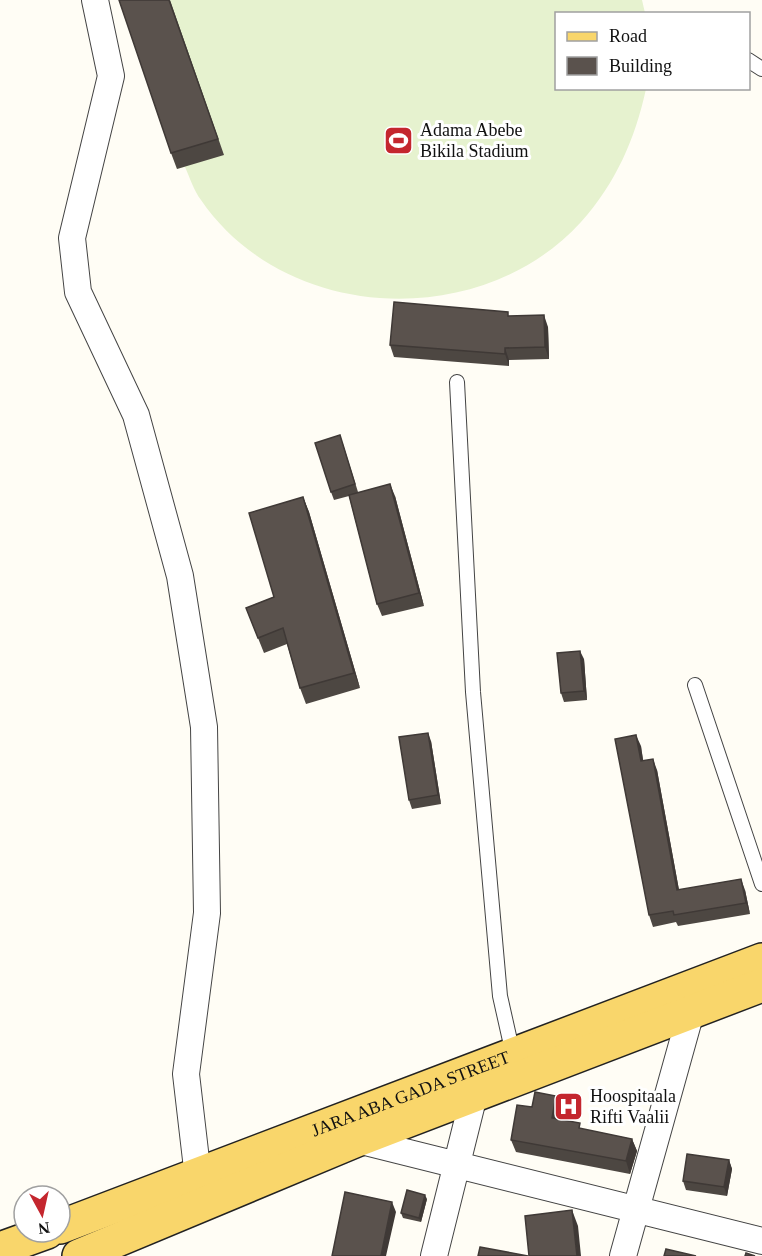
<svg xmlns="http://www.w3.org/2000/svg" width="762" height="1256" font-family="Georgia,serif">
<style>
.pitch{fill:#e6f2cf}
.lines{fill:none;stroke-linecap:round;stroke-linejoin:round}
.service-casing{stroke:#444;stroke-width:16}
.minor-casing{stroke:#444;stroke-width:28}
.primary-casing{stroke:#222;stroke-width:36}
.service{stroke:#fff;stroke-width:14}
.minor{stroke:#fff;stroke-width:26}
.primary{stroke:#f9d66b;stroke-width:33}
.wall{fill:#4d4742}
.shaded-wall{fill:#3f3936}
.building{fill:#5a524d;stroke:#3f3936;stroke-width:1.5}
.labels{text-anchor:middle;stroke-width:6;stroke-linejoin:round;paint-order:stroke}
.poi-label{font-size:18px;fill:#111;stroke:#fff;text-anchor:start}
.street-label{font-size:18px;fill:#111;stroke:#fff}
</style>
<rect width="100%" height="100%" fill="#fffdf5"/>
<path class="pitch" d="M119 0H642L645 13 556 14V88L646 89C635 139 616 183 581 222 482 331 286 324 201 200 194 191 190 178 185 167L177 169Z"/>
<g class="lines">
<defs>
<path id="service" d="M748 60 762 69
M457 382 473 692 500 996 513 1054
M695 685 762 884"/>
<path id="minor" d="M95 0 111 76 72 238 78 292 136 415 180 576 204 727 207 913 186 1074 198 1177
M357 1140 762 1241
M434 1256 474 1095
M623 1256 691 1012"/>
<g id="primary">
<path id="s1" d="M60 1227 762 960"/>
<path d="M0 1249 47 1232"/>
<path d="M79 1256 357 1140 762 985"/>
</g>
</defs>
<use href="#service" class="service-casing"/>
<use href="#minor" class="minor-casing"/>
<use href="#primary" class="primary-casing"/>
<use href="#service" class="service"/>
<use href="#minor" class="minor"/>
<use href="#primary" class="primary"/>
</g>
<path class="wall" d="M170 0 224 155 177 169 171 153Z
M510 316 548 327 549 359 509 360V366L394 357 390 345Z
M343 444 358 492 395 496 424 606 382 616 377 604 349 496 334 500 331 492Z
M303 497 309 512 360 688 306 704 300 688 287 644 264 653 246 608 274 597Z
M584 659 587 700 564 702 561 693Z
M431 741 441 804 412 809 409 800Z
M641 746 643 761 657 770 679 890H745L750 914 678 926 676 922 653 927 649 915Z
M556 1096 561 1109 559 1119 582 1129 632 1139 637 1151 630 1174 516 1152 511 1140 532 1107Z
M729 1160 732 1169 727 1196 686 1190 683 1181Z
M427 1199 421 1222 403 1218 401 1213Z"/>
<path class="shaded-wall" d="M544 315 548 327 549 359 545 347Z
M505 348 509 360V366L505 354Z
M390 484 395 496 424 606 419 593Z
M303 497 309 512 360 688 354 673Z
M580 651 584 659 587 700 584 691Z
M428 733 431 741 441 804 438 795Z
M636 735 641 746 645 773 641 761Z
M653 759 657 770 681 901 677 890Z
M741 879 745 890 750 914 746 903Z
M556 1096 561 1109 556 1131 552 1118Z
M632 1139 637 1151 630 1174 626 1161Z
M729 1160 732 1169 727 1196 724 1187Z
M425 1195 427 1199 421 1222 419 1218Z
M392 1202 396 1212 386 1256H381Z
M572 1210 578 1226 581 1256H577Z"/>
<path class="building" d="M119 0H169L218 139 171 153Z
M394 302 508 312V316L544 315 545 347 505 348V354L390 345Z
M340 435 355 484 331 492 315 443Z
M390 484 419 593 377 604 349 495Z
M303 497 354 673 300 688 283 628 258 638 246 608 274 597 249 513Z
M580 651 584 691 561 693 557 653Z
M428 733 438 795 409 800 399 737Z
M636 735 641 761 653 759 677 890 741 879 746 903 674 915 673 911 649 915 615 739Z
M535 1092 556 1096 552 1118 580 1123 579 1128 632 1139 626 1161 511 1140 517 1105 532 1107Z
M687 1154 729 1160 724 1187 683 1181Z
M407 1190 425 1195 419 1218 401 1213Z
M345 1192 392 1202 381 1256H332Z
M572 1210 577 1256H529L525 1216Z
M480 1247 528 1256H478Z
M666 1249 696 1256H664Z
M746 1253 755 1256H745Z"/>
<defs>
<symbol id="stadium-square" viewBox="-11 -11 22 22"><rect x="-9" y="-9" width="18" height="18" rx="4" fill="#c4262e" stroke="#fff"/><path d="M0-5a6.5 5 0 1 0 0 10a6.5 5 0 1 0 0-10ZM-3.5-1.8h7v3.6h-7Z" fill="#fff"/></symbol>
<symbol id="hospital-square" viewBox="-11 -11 22 22"><rect x="-9" y="-9" width="18" height="18" rx="4" fill="#c4262e" stroke="#fff"/><path d="M-5-5h3v3.5h4V-5h3V5h-3V1.5h-4V5h-3Z" fill="#fff"/></symbol>
</defs>
<g fill-rule="evenodd">
<use href="#stadium-square" x="382" y="124" width="33" height="33"/>
<use href="#hospital-square" x="552" y="1090" width="33" height="33"/>
</g>
<g class="labels">
<g class="poi-label">
<text x="420" y="136">Adama Abebe<tspan x="420" dy="21">Bikila Stadium</tspan></text>
<text x="590" y="1102">Hoospitaala<tspan x="590" dy="21">Rifti Vaalii</tspan></text>
</g>
<g class="street-label">
<text dy="6" stroke="none"><textPath href="#s1" startOffset="375">JARA ABA GADA STREET</textPath></text>
</g>
</g>
<rect x="555" y="12" width="195" height="78" fill="#ffffff" stroke="#a0a0a0" stroke-width="1.5"/>
<rect x="567" y="32" width="30" height="9" fill="#f9d66b" stroke="#a0a0a0" stroke-width="1.5"/>
<text x="609" y="42" font-size="18" fill="#111111">Road</text>
<rect x="567" y="57" width="30" height="18" fill="#5a524d" stroke="#a0a0a0" stroke-width="1.5"/>
<text x="609" y="72" font-size="18" fill="#111111">Building</text>
<g transform="translate(42 1214) rotate(172)"><circle r="28" fill="#ffffff" stroke="#a0a0a0" stroke-width="1.5"/>
<path d="M0-4.5L10 22L0 15L-10 22Z" fill="#c4262e"/>
<text y="-9" font-size="16" font-weight="bold" text-anchor="middle" fill="#111111">N</text>
</g>
</svg>
